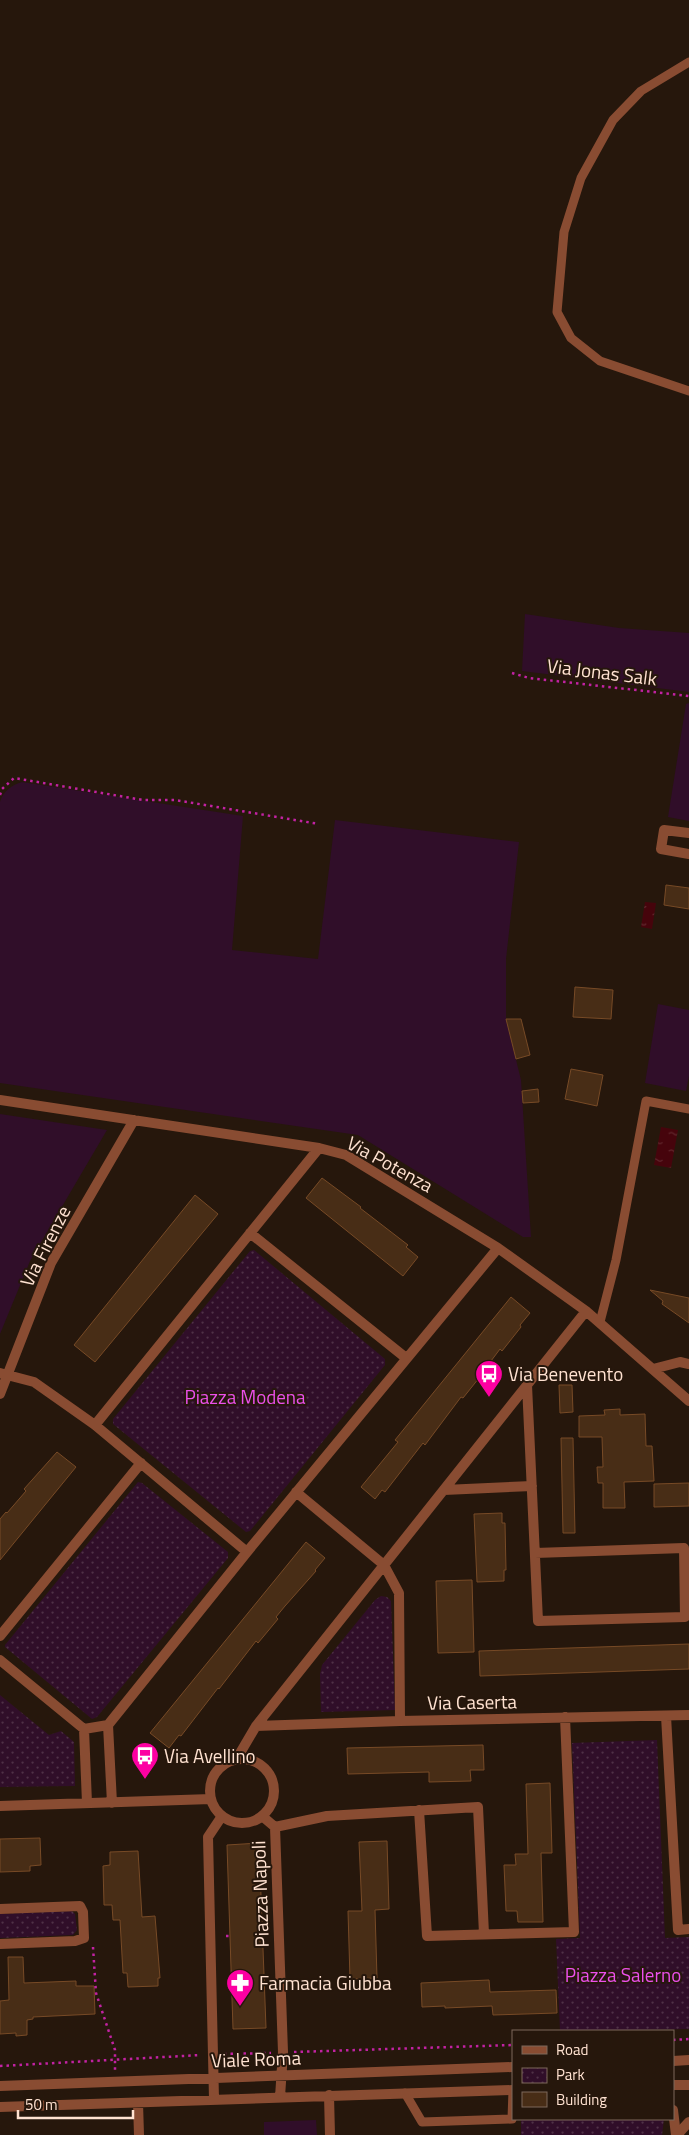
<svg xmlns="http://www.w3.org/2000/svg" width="689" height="2135" font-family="'Titillium Web',sans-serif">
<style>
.grass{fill:#300e29}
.park{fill:url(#park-dots)}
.water{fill:url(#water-ripples)}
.building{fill:#482d16;stroke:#774a26}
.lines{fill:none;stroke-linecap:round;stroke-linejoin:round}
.path{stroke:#c222a3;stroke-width:2.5;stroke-dasharray:2.5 4;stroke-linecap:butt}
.service{stroke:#894c32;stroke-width:9}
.minor{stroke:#894c32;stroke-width:10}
.labels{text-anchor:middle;stroke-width:4;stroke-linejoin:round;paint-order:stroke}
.street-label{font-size:19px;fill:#ffe2d1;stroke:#26170c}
.poi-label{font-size:19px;fill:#ffe2d1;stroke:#26170c;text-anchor:start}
.park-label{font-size:19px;fill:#ec50eb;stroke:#26170c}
</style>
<defs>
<pattern id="park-dots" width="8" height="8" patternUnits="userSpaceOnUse" patternTransform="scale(1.25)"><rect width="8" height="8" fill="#300e29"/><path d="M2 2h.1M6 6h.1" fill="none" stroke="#4f3147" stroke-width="1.8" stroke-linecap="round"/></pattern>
<pattern id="water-ripples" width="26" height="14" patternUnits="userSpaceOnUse" patternTransform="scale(1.25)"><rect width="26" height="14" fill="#46040c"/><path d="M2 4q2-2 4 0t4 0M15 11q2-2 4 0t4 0" fill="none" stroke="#62282e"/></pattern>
</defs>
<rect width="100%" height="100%" fill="#26170c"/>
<path class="grass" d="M525 614 619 628 689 633V692L522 671Z
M689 703V821L668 817 686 704Z
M22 782 243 816 232 950 318 959 335 820 519 842 506 959V1019L521 1080 531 1237H523L358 1135 0 1083V802C3 791 12 785 22 782Z
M658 1004 689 1010V1076L686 1091 645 1083Z
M0 1114 107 1130 30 1261 0 1334Z
M316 2120 317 2135H264V2122Z"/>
<path class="park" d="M254 1250 385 1359V1365L250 1531 246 1532 113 1424V1419L250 1251Z
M138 1482 142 1483 228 1552V1558L97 1717 92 1719 5 1647V1645Z
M381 1596 387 1597 391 1601 395 1710 321 1712 320 1674 322 1665 375 1600Z
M0 1695 49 1735 61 1731 74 1742 75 1786 0 1787Z
M657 1740 665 1938 689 1937V2029L560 2031 556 1939 580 1938 572 1743Z
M72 1911 75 1914 77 1930 73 1935 0 1938V1914Z
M521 2119H664L662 2135H521Z"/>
<path class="water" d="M645 902 656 903 652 929 641 927Z
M661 1127 678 1130 671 1168 654 1165Z"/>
<path class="building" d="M666 885 689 888V909L664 905Z
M575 987 613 990 611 1019 573 1017Z
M506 1019H521L530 1055 516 1059Z
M571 1069 603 1075 597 1106 565 1099Z
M538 1089 539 1102 523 1103 522 1091Z
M322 1178 361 1207 360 1208 408 1245 406 1247 418 1257 403 1276 306 1198Z
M195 1195 218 1214 95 1362 74 1345Z
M650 1290 689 1298V1323L662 1304 663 1301Z
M511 1297 530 1313 520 1325 521 1327 502 1351 500 1349 491 1361 482 1372 483 1373 463 1398 461 1397 425 1445 423 1443 385 1492 382 1490 375 1499 361 1487 398 1442 395 1440Z
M559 1385H572L573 1412 560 1413Z
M620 1409V1415L645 1414 646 1446H652L654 1481 624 1482 625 1508H603V1483H598L597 1467H603L602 1437H579V1416L605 1415 604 1410Z
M561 1438H573L575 1533H563Z
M57 1452 76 1467 0 1560V1519L6 1512 7 1513 26 1491 24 1489Z
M689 1483V1506L654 1507V1484Z
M502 1513V1523H505L506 1570H504V1581L477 1582 474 1514Z
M306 1542 325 1558 315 1570 316 1571 285 1606 276 1617 278 1619 258 1643 256 1641 219 1689 218 1688 181 1736 179 1735 169 1748 150 1733Z
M472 1580 474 1652 438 1653 436 1581Z
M689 1644V1669L480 1676 479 1651Z
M483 1745 484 1770H470L471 1781 429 1782V1772L348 1774 347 1748Z
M550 1783 552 1853H541L543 1922H518L517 1911H506L504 1865H516L515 1854H528L526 1784Z
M40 1838 41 1865 30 1866V1871L0 1872V1839Z
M387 1841 389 1909 375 1910 377 1978 350 1979 348 1911H362L359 1842Z
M259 1843 266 2028 233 2029 227 1845Z
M138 1851 142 1917 155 1916 160 1978H158V1986L128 1987 127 1973H123L120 1920H113L112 1905H104L103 1866 110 1865V1852Z
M8 1957H23L24 1983 76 1981V1986H94L95 2014 33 2017V2019L27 2020V2035L16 2036V2033L0 2034V2001L9 2000Z
M489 1980 490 1992 556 1990 557 2013 493 2015 492 2006 445 2008V2006L422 2007 421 1983Z"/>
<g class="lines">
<path class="path" d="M512 673 529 678 689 696
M0 795 2 789 14 778 143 800H175L319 824
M226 1936H230
M93 1947 96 1993 115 2050V2071
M673 2040 689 2039
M294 2052 513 2045
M224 2054 271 2053
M0 2066 201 2055"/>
<path class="service" d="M689 62 641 91 613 120 581 178 564 232 557 312 571 338 600 361 689 391
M600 1322 616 1260 646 1101 689 1109
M405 2093 422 2122 512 2119 513 2090"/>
<path class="minor" d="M689 833 664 830 661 849 689 854
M0 1100 319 1148 346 1155 498 1248 586 1311 689 1401
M250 1233 406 1358
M653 1369 680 1362 689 1364
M0 1373 34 1382 95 1425 247 1552
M527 1385 538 1621 685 1617 684 1548 535 1553
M0 1394 51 1263 134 1120
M95 1425 319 1148
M444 1490 532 1486
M296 1492 384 1565 399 1593 400 1721
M0 1636 141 1463
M0 1660 84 1729 108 1725 247 1552 498 1248
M666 1716 678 1930 689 1929
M108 1725 112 1803
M256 1726 400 1721 689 1715
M84 1729 87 1803
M210 1791a32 32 0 1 1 64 0a32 32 0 1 1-64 0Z
M236 1760 256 1726 586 1311
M0 1806 211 1799
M419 1810 427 1936 574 1932 565 1717
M262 1816 275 1827 283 2052 280 2097
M275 1827 327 1816 478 1807 484 1934
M0 1909 80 1906 83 1912 84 1938 75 1941 0 1944
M673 2061 689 2060
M673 2085H689
M0 2086 513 2067
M329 2095 330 2135
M214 2099 208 1837 222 1816
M138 2103 139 2135
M0 2107 513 2090
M673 2110 676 2135
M677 2135 689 2122"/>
</g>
<defs>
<symbol id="bus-pin" viewBox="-11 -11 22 30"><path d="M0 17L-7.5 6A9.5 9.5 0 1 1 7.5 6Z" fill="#fc00a2" stroke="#26170c"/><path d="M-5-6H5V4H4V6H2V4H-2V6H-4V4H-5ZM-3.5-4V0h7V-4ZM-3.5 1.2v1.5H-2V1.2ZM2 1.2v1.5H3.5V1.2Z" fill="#fff"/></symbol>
<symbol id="pharmacy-pin" viewBox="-11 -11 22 30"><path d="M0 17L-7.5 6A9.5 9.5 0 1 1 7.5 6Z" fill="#fc00a2" stroke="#26170c"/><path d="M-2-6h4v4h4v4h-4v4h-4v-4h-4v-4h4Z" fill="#fff"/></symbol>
</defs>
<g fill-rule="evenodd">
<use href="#bus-pin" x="473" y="1358" width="32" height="43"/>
<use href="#bus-pin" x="129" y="1740" width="32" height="43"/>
<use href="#pharmacy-pin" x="224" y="1967" width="32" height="43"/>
</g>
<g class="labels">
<g class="street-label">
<text transform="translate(602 672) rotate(7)" y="7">Via Jonas Salk</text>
<text transform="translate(390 1164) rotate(29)" y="7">Via Potenza</text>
<text transform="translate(45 1246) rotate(-63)" y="7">Via Firenze</text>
<text transform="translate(472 1702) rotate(-1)" y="7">Via Caserta</text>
<text transform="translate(260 1894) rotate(-92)" y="7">Piazza Napoli</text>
<text transform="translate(256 2059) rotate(-2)" y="7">Viale Roma</text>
</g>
<g class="poi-label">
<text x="508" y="1381">Via Benevento</text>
<text x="164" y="1763">Via Avellino</text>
<text x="259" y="1990">Farmacia Giubba</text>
</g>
<g class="park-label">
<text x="245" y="1404">Piazza Modena</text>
<text x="623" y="1982">Piazza Salerno</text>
</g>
</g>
<rect x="512" y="2030" width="162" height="90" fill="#26170c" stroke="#7d685b"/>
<rect x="522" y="2046" width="25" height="8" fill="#894c32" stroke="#7d685b"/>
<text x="556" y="2055" font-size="15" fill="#ffe2d1">Road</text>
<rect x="522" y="2068" width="25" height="15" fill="url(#park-dots)" stroke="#7d685b"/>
<text x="556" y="2080" font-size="15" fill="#ffe2d1">Park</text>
<rect x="522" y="2092" width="25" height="15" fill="#482d16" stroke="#7d685b"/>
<text x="556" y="2105" font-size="15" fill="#ffe2d1">Building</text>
<path d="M18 2110v8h115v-8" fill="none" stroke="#ffe2d1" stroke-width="2.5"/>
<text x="25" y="2110" font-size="15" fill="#ffe2d1" stroke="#26170c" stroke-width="4" paint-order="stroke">50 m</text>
</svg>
